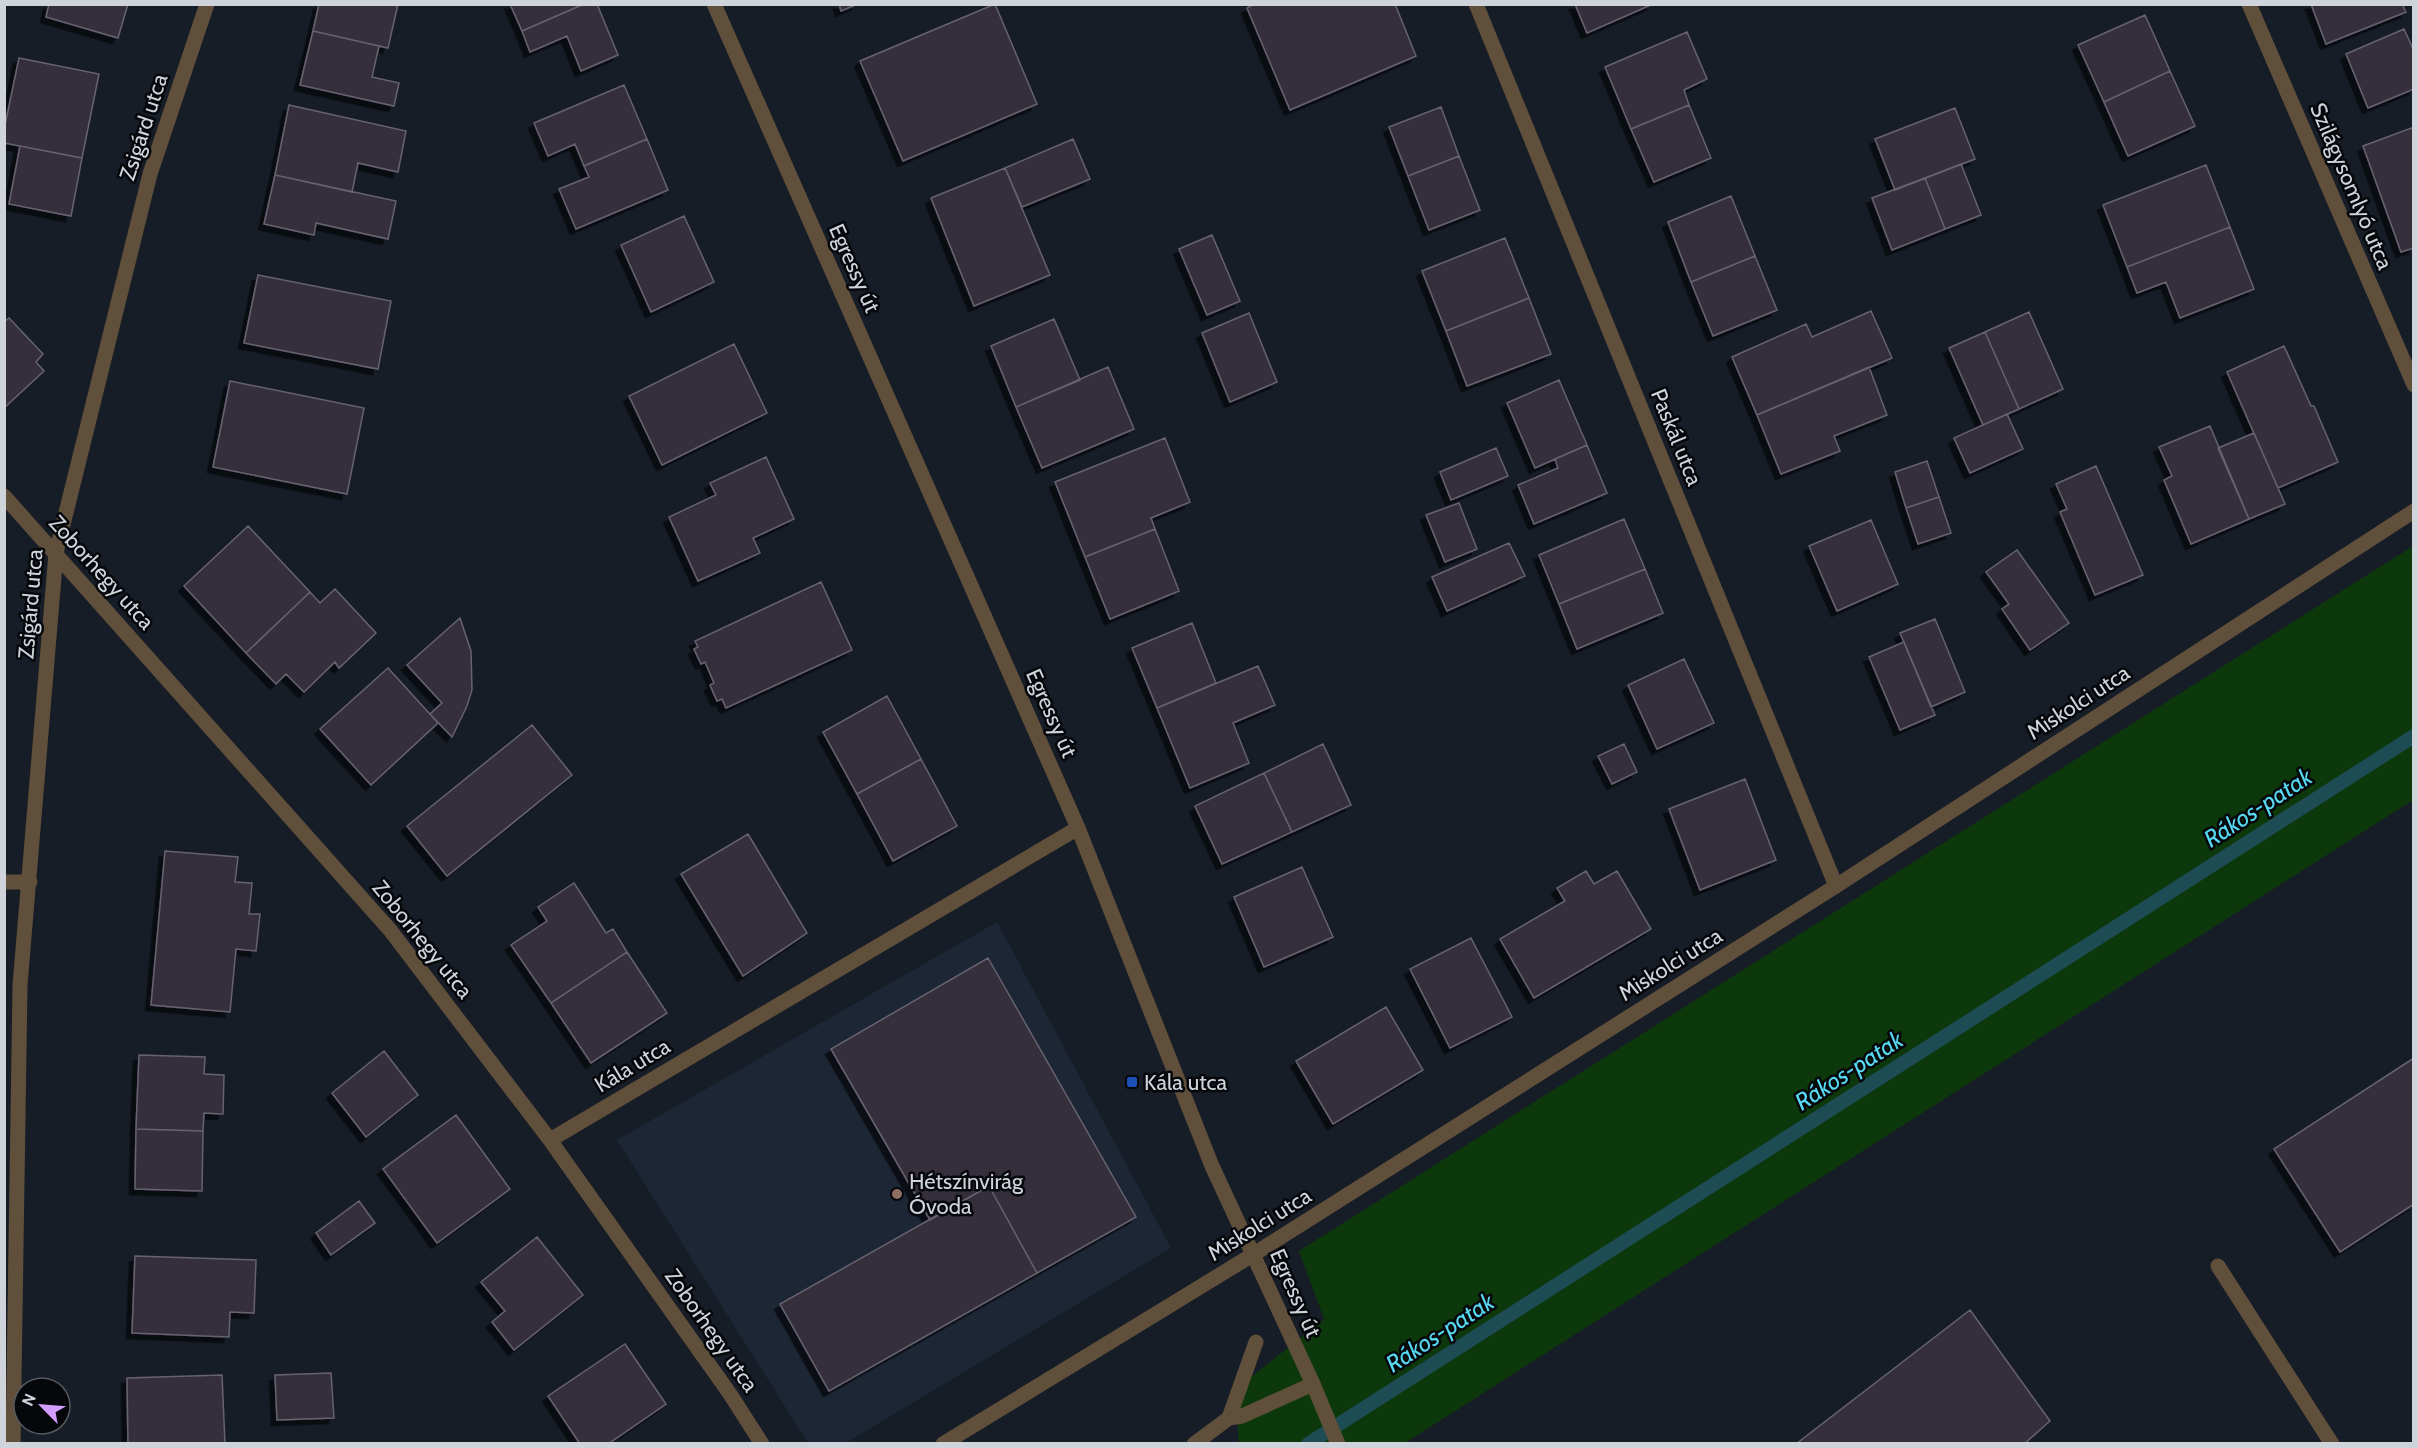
<svg xmlns="http://www.w3.org/2000/svg" width="2418" height="1448" font-family="Cabin,sans-serif">
<style>
.built{fill:#1c2634}
.green{fill:#0d380c}
.lines{fill:none;stroke-linecap:round;stroke-linejoin:round}
.stream{stroke:#1d4c55;stroke-width:14}
.building{fill:#342f3b;stroke:#676270;stroke-width:1.5;filter:url(#shadow)}
.service{stroke:#60503b;stroke-width:15}
.pedestrian{stroke:#60503b;stroke-width:15}
.minor{stroke:#60503b;stroke-width:15}
.tertiary{stroke:#60503b;stroke-width:15}
.transit-dot{fill:#1a4fb4;stroke:#05070b;stroke-width:2}
.education-dot{fill:#8d6e63;stroke:#05070b;stroke-width:2}
.labels{text-anchor:middle;stroke-width:5;stroke-linejoin:round;paint-order:stroke}
.street-label{font-size:22px;fill:#cfd4db;stroke:#05070b}
.poi-label{font-size:22px;fill:#cfd4db;stroke:#05070b;text-anchor:start}
.water-label{font-size:24px;font-style:italic;fill:#57d9f2;stroke:#05070b}
</style>
<defs>
<filter id="shadow"><feDropShadow dx="-5.5" dy="5.5" stdDeviation="0" flood-color="#0009"/></filter>
</defs>
<rect width="100%" height="100%" fill="#171d27"/>
<path class="built" d="M997 922 1171 1248 846 1443H808L617 1140Z"/>
<path class="green" d="M2413 546V800L1405 1443H1239L1235 1390 1324 1319 1299 1251Z"/>
<g class="lines">
<path class="stream" d="M1308 1444 2414 736"/>
</g>
<path class="building" d="M49 4H128L118 38 46 17Z
M319 4H398L388 48 313 31Z
M510 4H584L522 31Z
M584 4H597L618 55 581 71 567 36 530 52 522 31Z
M839 4H858L841 11Z
M995 4 1037 104 903 161 860 61Z
M1254 4H1395L1416 56 1290 110 1247 8Z
M1575 4H1653L1587 33Z
M2311 4H2402L2406 12 2326 44Z
M2145 15 2170 71 2104 102 2078 45Z
M2404 29 2414 51V89L2368 108 2346 54Z
M313 31 379 46 372 77 399 83 394 106 300 85Z
M1687 32 1707 79 1684 90 1689 105 1631 129 1605 67Z
M19 58 99 74 82 158 4 143V130Z
M2170 71 2195 126 2128 156 2104 102Z
M624 85 647 139 584 166 575 144 548 156 534 123Z
M289 105 406 131 398 172 358 163 352 192 275 175Z
M1689 105 1711 158 1654 182 1631 129Z
M1441 107 1459 156 1408 176 1389 127Z
M1955 108 1975 159 1895 190 1875 139Z
M2414 127V248L2401 252 2363 146Z
M647 139 668 190 576 229 559 189 589 177 584 166Z
M1073 139 1090 179 1022 207 1005 168Z
M20 146 82 158 71 216 9 204Z
M1459 156 1480 210 1429 230 1408 176Z
M1961 164 1981 215 1945 229 1925 178Z
M2206 165 2230 227 2127 267 2103 205Z
M1005 168 1050 275 974 306 931 198Z
M275 175 396 201 388 239 316 223 314 235 264 224Z
M1925 178 1945 229 1892 250 1872 198Z
M1731 196 1755 256 1691 282 1668 222Z
M684 216 714 282 651 312 621 245Z
M2230 227 2254 289 2180 318 2166 282 2137 293 2127 267Z
M1212 235 1240 301 1207 315 1179 249Z
M1505 238 1529 298 1446 331 1422 271Z
M1755 256 1777 310 1713 336 1691 282Z
M258 275 391 301 378 369 244 343Z
M1529 298 1551 354 1467 386 1446 331Z
M1871 311 1892 358 1757 415 1732 357 1806 324 1812 337Z
M2029 312 2063 389 2019 409 1985 332Z
M1249 313 1277 382 1230 402 1202 333Z
M9 318 43 354 36 362 44 371 4 408V322Z
M1054 319 1080 380 1016 407 991 346Z
M1985 332 2019 409 1983 425 1949 348Z
M734 344 767 413 662 465 629 396Z
M2284 346 2311 406H2314L2338 462 2278 488 2227 372Z
M1108 367 1134 429 1042 468 1016 407Z
M1869 367 1887 415 1834 436 1840 451 1781 474 1757 415Z
M1559 380 1587 445 1535 468 1507 403Z
M230 381 364 408 347 494 213 467Z
M2007 414 2023 449 1970 473 1954 438Z
M2210 426 2249 519 2191 544 2164 480 2172 476 2159 447Z
M2254 433 2285 504 2249 519 2218 448Z
M1165 438 1190 502 1151 518 1155 529 1085 557 1055 482Z
M1587 445 1607 493 1534 524 1518 485 1558 468 1555 459Z
M1496 448 1508 476 1451 500 1440 472Z
M766 457 794 519 753 538 760 553 698 581 669 517 716 495 710 483Z
M1927 461 1939 497 1906 508 1895 472Z
M2096 466 2143 575 2095 595 2060 512 2067 509 2056 484Z
M1939 497 1951 533 1918 544 1906 508Z
M1459 503 1477 549 1445 562 1426 515Z
M1624 519 1645 569 1559 604 1539 555Z
M1871 520 1898 584 1837 611 1809 546Z
M248 526 310 592 246 653 184 586Z
M1155 529 1179 591 1110 619 1085 557Z
M1509 543 1525 576 1447 611 1432 577Z
M2017 550 2069 623 2030 650 2002 609 2009 604 1986 572Z
M1645 569 1663 613 1577 649 1559 604Z
M821 582 852 650 726 708 722 699 717 701 710 685 714 683 705 662 701 664 694 649 698 647 695 641Z
M335 589 376 633 339 668 335 662 304 692 286 674 276 684 246 653 310 592 320 603Z
M460 618 471 651 472 690 467 706 452 737 430 714 442 703 407 665Z
M1935 619 1965 692 1931 707 1900 633Z
M1192 623 1216 683 1157 708 1132 648Z
M1904 642 1935 715 1900 730 1869 657Z
M1684 659 1714 723 1657 749 1628 685Z
M1258 666 1275 705 1233 723 1249 763 1190 788 1157 708Z
M388 668 438 723 371 785 320 729Z
M887 696 921 759 857 794 823 732Z
M532 725 572 775 447 876 407 826Z
M1323 744 1351 805 1292 832 1264 773Z
M1624 744 1637 772 1612 784 1598 756Z
M921 759 957 826 893 861 857 794Z
M1264 773 1292 832 1222 864 1195 806Z
M1745 779 1776 860 1700 890 1669 809Z
M748 834 807 933 743 976 681 874Z
M165 851 238 857 235 882 252 883 249 914H260L256 951 236 949 230 1012 151 1005Z
M1302 867 1333 937 1264 967 1234 897Z
M1586 871 1594 884 1617 871 1651 929 1534 998 1500 939 1565 901 1557 888Z
M574 883 606 933 613 929 627 952 551 1003 511 945 547 921 538 907Z
M1471 938 1512 1017 1450 1048 1410 969Z
M627 952 667 1013 591 1063 551 1003Z
M988 958 1136 1217 1037 1273 989 1186 930 1220 831 1049Z
M1386 1007 1423 1070 1333 1124 1296 1061Z
M384 1051 418 1095 366 1137 332 1093Z
M139 1055 205 1057 204 1074 224 1075 223 1114 204 1113 203 1131 136 1129Z
M2414 1058V1204L2340 1252 2274 1149Z
M456 1115 510 1189 437 1243 383 1169Z
M136 1129 203 1131 202 1191 135 1189Z
M989 1186 1037 1273 829 1391 780 1304Z
M359 1201 375 1223 331 1255 316 1233Z
M537 1237 583 1295 514 1350 492 1322 505 1311 481 1282Z
M135 1256 256 1260 254 1313 230 1312 229 1337 132 1333Z
M1970 1310 2050 1421 2024 1444H1796Z
M625 1344 666 1404 608 1444H580L548 1396Z
M331 1373 334 1418 277 1420 275 1375Z
M222 1375 225 1444H128L127 1378Z"/>
<g class="lines">
<path class="service" d="M2218 1266 2332 1444"/>
<path class="pedestrian" d="M1229 1418 1256 1342
M1194 1444 1229 1418 1242 1416 1313 1384"/>
<path class="minor" d="M1476 4 1836 886
M2249 4 2414 385
M4 496 390 930 550 1140 730 1394 762 1444
M4 882H30
M550 1140 1078 828
M13 1444 20 985 56 553 150 174 207 4"/>
<path class="tertiary" d="M714 4 1078 828 1212 1166 1313 1384 1338 1444
M943 1444 1254 1254 1836 886 2414 511"/>
</g>
<rect class="transit-dot" x="1126" y="1076" width="12" height="12" rx="3"/>
<circle class="education-dot" cx="897" cy="1194" r="6"/>
<g class="labels">
<g class="street-label">
<text transform="translate(143 127) rotate(-72)" y="8">Zsigárd utca</text>
<text transform="translate(2352 186) rotate(67)" y="8">Szilágysomlyó utca</text>
<text transform="translate(855 268) rotate(66)" y="8">Egressy út</text>
<text transform="translate(1677 437) rotate(68)" y="8">Paskál utca</text>
<text transform="translate(102 572) rotate(48)" y="8">Zoborhegy utca</text>
<text transform="translate(30 604) rotate(-85)" y="8">Zsigárd utca</text>
<text transform="translate(2078 702) rotate(-33)" y="8">Miskolci utca</text>
<text transform="translate(1052 713) rotate(66)" y="8">Egressy út</text>
<text transform="translate(423 939) rotate(51)" y="8">Zoborhegy utca</text>
<text transform="translate(1670 964) rotate(-32)" y="8">Miskolci utca</text>
<text transform="translate(632 1065) rotate(-31)" y="8">Kála utca</text>
<text transform="translate(1259 1224) rotate(-32)" y="8">Miskolci utca</text>
<text transform="translate(1296 1293) rotate(66)" y="8">Egressy út</text>
<text transform="translate(712 1330) rotate(55)" y="8">Zoborhegy utca</text>
</g>
<g class="poi-label">
<text x="1144" y="1090">Kála utca</text>
<text x="909" y="1189">Hétszínvirág<tspan x="909" dy="25">Óvoda</tspan></text>
</g>
<g class="water-label">
<text transform="translate(2258 808) rotate(-33)" y="8">Rákos-patak</text>
<text transform="translate(1849 1071) rotate(-33)" y="8">Rákos-patak</text>
<text transform="translate(1440 1333) rotate(-33)" y="8">Rákos-patak</text>
</g>
</g>
<rect width="2418" height="1448" fill="none" stroke="#cfd4db" stroke-width="12"/>
<g transform="translate(42 1406) rotate(295)"><circle r="28" fill="#05070b" stroke="#56595e" stroke-width="1.5"/>
<path d="M0-4.5L10 22L0 15L-10 22Z" fill="#d29dfd"/>
<text y="-9" font-size="16" font-weight="bold" text-anchor="middle" fill="#cfd4db">N</text>
</g>
</svg>
